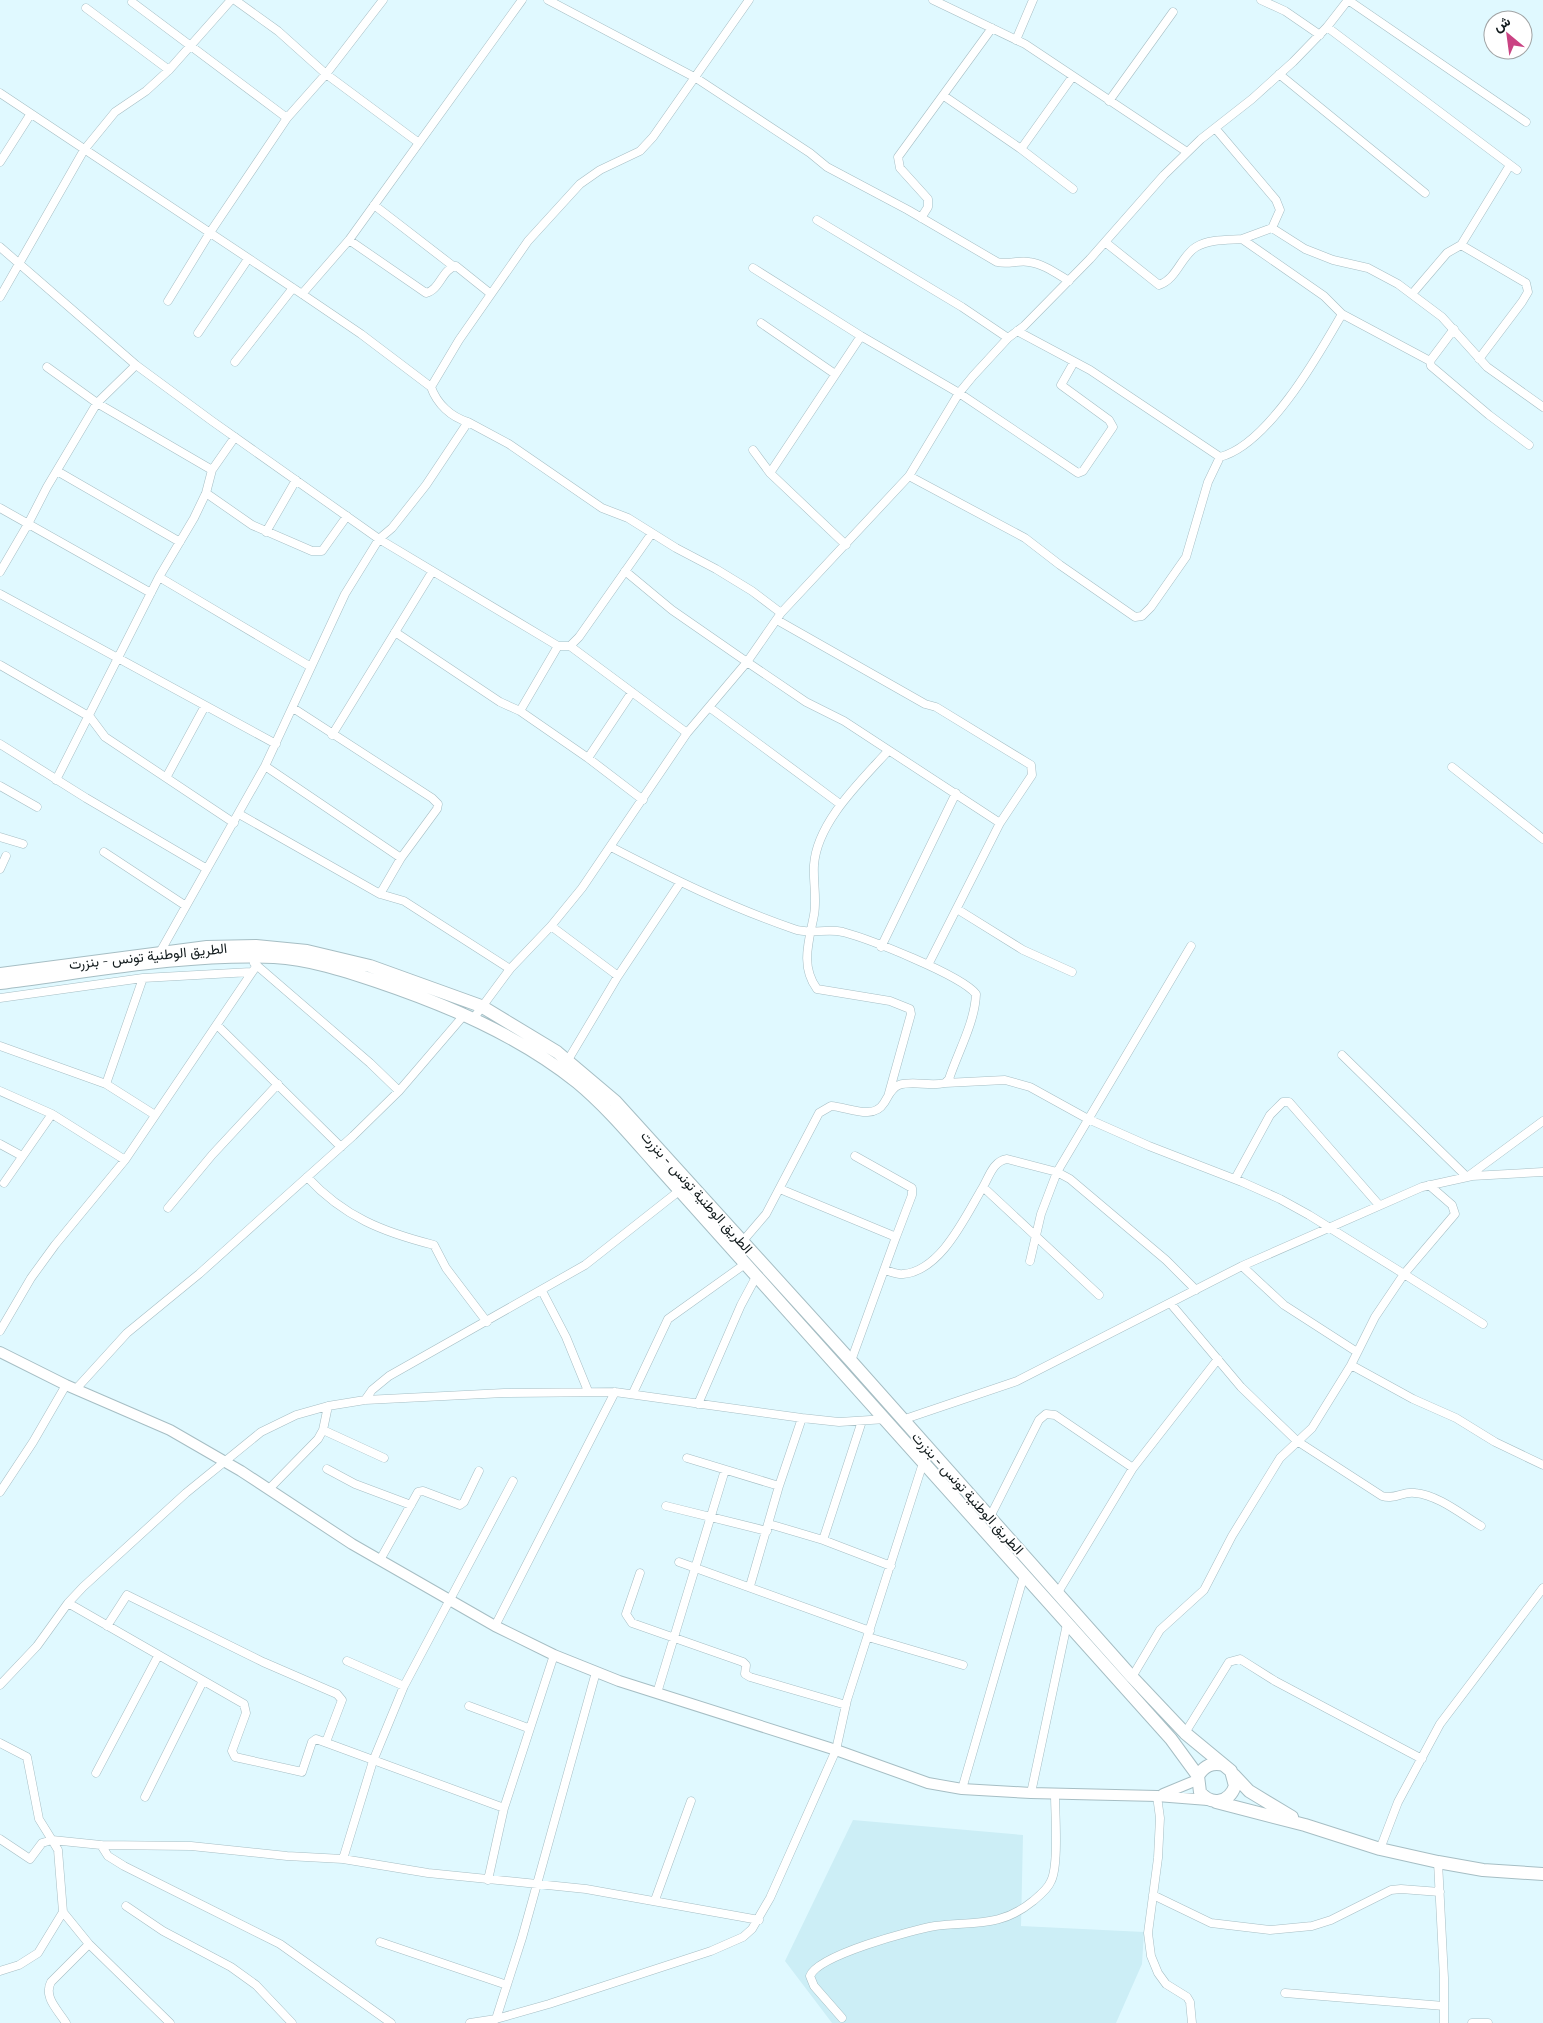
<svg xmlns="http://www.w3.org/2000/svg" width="1543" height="2023" font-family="Raleway,Vazirmatn,sans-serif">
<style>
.built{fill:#cceef6}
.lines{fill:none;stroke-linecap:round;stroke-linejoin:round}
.minor-casing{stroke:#a6bec4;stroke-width:9}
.tertiary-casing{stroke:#a6bec4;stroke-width:12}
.primary-casing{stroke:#a6bec4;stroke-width:14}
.minor{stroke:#fff;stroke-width:8}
.tertiary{stroke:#fff;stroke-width:10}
.primary{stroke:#fff;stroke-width:12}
.labels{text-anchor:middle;stroke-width:4;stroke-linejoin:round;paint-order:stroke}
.street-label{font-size:14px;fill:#111a1c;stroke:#fff}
</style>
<rect width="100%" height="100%" fill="#e0f9ff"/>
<path class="built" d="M853 1820 1023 1835 1021 1926 1144 1932 1142 1964 1116 2023H832L785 1961Z"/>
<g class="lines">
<defs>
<path id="minor" d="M235 0 278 31 326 74 419 143
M548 0 696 78 810 153 827 167 908 210 997 262C1008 265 1018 260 1029 262 1044 264 1057 274 1069 281
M933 0 1025 44 1187 152
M1261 0 1285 11 1320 35
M1348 0 1526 122
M132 2 287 118
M86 8 169 70
M1327 27 1517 170
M1016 40 1033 0
M1279 74 1425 193
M0 93 302 294 361 334 431 387C437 404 451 417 468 422L426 485 392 528 379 539 345 594 265 766 159 954
M944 96 1021 149 1073 76
M1109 101 1173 12
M1215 128 1276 200 1280 210 1272 228 1305 249 1333 260 1368 268 1398 284 1442 317 1487 367 1543 407
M1021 149 1073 189
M0 162 30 115
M374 205 453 266
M921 218 928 207V199L900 168 898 157 992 28
M817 220 962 307 1008 338
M1272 228 1242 239 1324 296 1342 314 1430 361
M349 240 426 293C440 290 442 269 456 266L491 294
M1105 242 1159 285C1177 279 1181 256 1196 247 1209 239 1228 240 1242 239
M1461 245 1510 165
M0 247 136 365 212 421 379 539 558 646H570L579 637 652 533
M753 268 861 336 959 393 1078 473 1083 471 1113 427 1109 420 1061 385 1074 362
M302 294 349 240 522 0
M1412 294 1447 253 1461 245 1526 283 1528 292 1522 302 1479 359
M0 297 84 150 115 112 146 91 169 70 231 0
M168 301 209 234 287 118 326 74 383 0
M761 323 835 374
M1454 329 1430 361 1431 366 1489 415 1529 445
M1017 331 1090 370 1220 457C1268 445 1319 354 1342 314
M198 333 248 259
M235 362 293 288
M47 367 97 403 212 470
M431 387 459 340 528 241 580 184 600 170 640 151 653 137 749 0
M468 422 509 444 602 508 628 518 676 548 716 569 752 591 781 613
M753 450 770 473 846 545
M57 471 180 542
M770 473 861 336
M909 476 1025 538 1060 565 1135 617 1142 616 1151 607 1186 557 1208 482 1220 457
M206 493 252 525 312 551H322L347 516
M0 508 151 593
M266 532 296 480
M625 571 672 610 747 662 806 702 844 721 1000 823 928 965
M0 572 28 524 47 487 97 403 136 365
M159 577 311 667
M0 594 276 744
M777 620 925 704 936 707 1031 765 1032 775 1000 823
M395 632 500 702 520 711 558 646
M570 646 687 733
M0 665 90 717 105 737 234 823
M709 707 840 804
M293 708 432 798 438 804 437 809 401 858 380 894
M520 711 588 758 643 800
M332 735 432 572
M0 744 86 798 207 869
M888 751C861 781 817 822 814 865 813 882 817 899 814 915 809 941 800 966 817 989L890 1001 910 1009 911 1014 889 1093
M588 758 632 692
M265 766 401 858
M1452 767 1543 839
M167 776 205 706
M56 780 159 577 194 518 206 493 212 470 235 437
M0 786 37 807
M239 814 380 894 404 901 510 969
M0 837 23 844
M611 847C671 878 730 907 794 929 810 935 826 928 843 932 869 939 961 975 976 994 975 1022 958 1052 949 1079L945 1083C930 1087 913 1080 899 1085 891 1088 888 1097 884 1103 873 1121 848 1107 831 1106L819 1113 766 1214 742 1242
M104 852 186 906
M0 869 6 856
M957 909 1023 950 1072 972
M551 926 618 976
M881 947 956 793
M254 963 370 1063 399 1091
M0 998 143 978 251 972
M473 1019 510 969 551 926 582 888 687 733 747 662 781 613 909 476 959 393 973 376 1008 338 1024 326 1090 259 1164 175 1201 139 1252 99 1293 62 1327 27 1348 0
M217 1025 341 1147
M0 1046 106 1084 155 1115
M1342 1055 1467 1177 1543 1121
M568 1060 618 976 680 883
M945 1083 1005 1080 1030 1087 1088 1119 1149 1146 1242 1182 1280 1199 1309 1215 1404 1274 1375 1317 1351 1365 1312 1428 1280 1458 1232 1536 1204 1590 1160 1630 1132 1677
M106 1084 143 978
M0 1091 52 1114 125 1160
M0 1144 22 1156
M855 1156 912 1188V1195L896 1237
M307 1177C344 1217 383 1232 434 1245L446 1268 487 1322
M1235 1179 1270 1115 1283 1102H1289L1379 1205
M4 1183 52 1114
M1429 1185 1452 1205 1455 1214 1404 1274 1483 1324
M983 1187 1099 1295
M780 1189 896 1237 851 1361
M168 1208 212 1155 278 1084
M1030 1261 1041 1214 1057 1172 1191 946
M1242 1266 1284 1305 1357 1352
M884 1270C890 1271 897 1275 903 1274 941 1271 965 1217 983 1187 989 1177 993 1161 1007 1159L1057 1172 1070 1179 1166 1260 1196 1290
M542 1291 566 1337 588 1391
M1171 1304 1241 1387 1297 1441 1382 1496C1395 1500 1403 1491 1415 1493 1438 1495 1461 1514 1481 1526
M0 1331 31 1278 55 1245 125 1160 257 965
M1351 1365 1413 1399 1456 1418 1495 1442 1543 1465
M76 1389 127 1333 199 1274 353 1136 399 1091 465 1014
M633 1393 668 1319 745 1264
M365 1400 372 1390 389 1376 585 1265 679 1191
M698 1404 741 1305 756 1277
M902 1420 1017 1381 1242 1266 1422 1187 1472 1176 1543 1172
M323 1430 384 1458
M687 1458 779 1486
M327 1469 355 1484 411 1505
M269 1489 318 1439 323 1430 328 1406
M0 1492 33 1442 66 1385
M666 1506 767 1531
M990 1517 1039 1420 1046 1414 1055 1415 1133 1468
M769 1524 823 1540 891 1566
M823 1540 862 1421
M380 1560 418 1492 423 1491 460 1505 464 1502 479 1471
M679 1562 870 1631
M640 1573 626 1614 632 1623 743 1662 746 1665 745 1674 750 1677 846 1705
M750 1586 779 1486 802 1418
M1057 1594 1133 1468 1218 1359
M68 1603 244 1704 246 1713 232 1751 235 1757 302 1772 312 1742 316 1739 504 1808
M107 1626 127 1595 263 1662 337 1694 342 1700 326 1742
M495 1626 615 1392
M868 1637 963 1665
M347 1661 404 1686
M0 1685 37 1646 68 1603 83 1587 186 1493 261 1432 296 1415 328 1406 365 1400 504 1393 615 1392 802 1418 839 1422 886 1419
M657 1693 725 1470
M469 1706 528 1728
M1185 1733 1229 1662 1240 1659 1275 1681 1422 1759
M0 1743 27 1757 39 1819 52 1840 101 1845 191 1846 287 1856 343 1859 428 1873 586 1889 759 1920
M96 1773 158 1656
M962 1789 1024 1575
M1031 1793 1067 1624
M1157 1796 1160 1818 1158 1858 1148 1933 1151 1956 1158 1973 1166 1984 1187 1997 1190 2002 1192 2023
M145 1797 203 1681
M0 1839 30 1859 42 1843 52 1840 58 1850 63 1912 38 1953 19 1965 0 1971
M101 1845 108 1856 124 1866 280 1944 391 2023
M1380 1849 1398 1802 1440 1724 1543 1588
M343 1859 373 1761 404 1686 513 1481
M1438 1862 1444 1978V2023
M488 1880 504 1808 554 1655
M1153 1895 1211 1923 1270 1930 1312 1926 1331 1920 1391 1890 1401 1889 1440 1892
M655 1900 691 1801
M126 1906 163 1931 231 1967 256 1985 292 2023
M63 1912 89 1944 170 2023
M380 1942 507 1985
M1285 1993 1444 2006
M842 2018 814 1986 810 1976C818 1955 912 1930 935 1926 974 1921 1000 1928 1033 1901 1039 1896 1048 1889 1051 1881 1059 1865 1055 1814 1055 1794
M496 2019 522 1938 596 1672
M66 2023C58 2010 43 1997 51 1982L89 1944
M470 2023 496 2019 549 2004 711 1951 743 1937 752 1929 770 1898 836 1750 847 1700 923 1463
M1472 2023H1488"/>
<path id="tertiary" d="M0 1352 66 1385 170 1430 241 1471 352 1544 495 1626 554 1655 619 1681 836 1750 928 1783 962 1789 1031 1793 1157 1796 1208 1800
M1163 1794 1197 1780"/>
<path id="primary" d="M0 974 207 947 256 946 307 951 370 966 481 1006 557 1052 615 1101 851 1361 1132 1677 1185 1733 1231 1771 1235 1786C1229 1803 1211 1806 1200 1792L1198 1776C1204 1766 1212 1762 1224 1765
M0 983C87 972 187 953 274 957 309 959 343 970 376 981 447 1005 518 1035 577 1082 606 1106 631 1136 656 1164L1171 1739 1198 1776
M1234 1775 1249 1791 1292 1817
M1216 1802 1305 1825 1380 1849 1438 1862 1483 1870 1543 1874"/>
</defs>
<use href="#minor" class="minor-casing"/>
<use href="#tertiary" class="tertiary-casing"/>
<use href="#primary" class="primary-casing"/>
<use href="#minor" class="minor"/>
<use href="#tertiary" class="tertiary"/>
<use href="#primary" class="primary"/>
</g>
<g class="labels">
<g class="street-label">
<text transform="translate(148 956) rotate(-6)" y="5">الطريق الوطنية تونس - بنزرت</text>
<text transform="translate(697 1192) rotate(48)" y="5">الطريق الوطنية تونس - بنزرت</text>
<text transform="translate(968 1493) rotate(48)" y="5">الطريق الوطنية تونس - بنزرت</text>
</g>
</g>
<g transform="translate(1508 35) rotate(331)"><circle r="24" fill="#ffffff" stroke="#a0a3a4"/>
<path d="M0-4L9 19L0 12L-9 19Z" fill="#ca4383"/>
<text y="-8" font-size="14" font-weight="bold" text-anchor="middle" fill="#111a1c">ش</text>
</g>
</svg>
